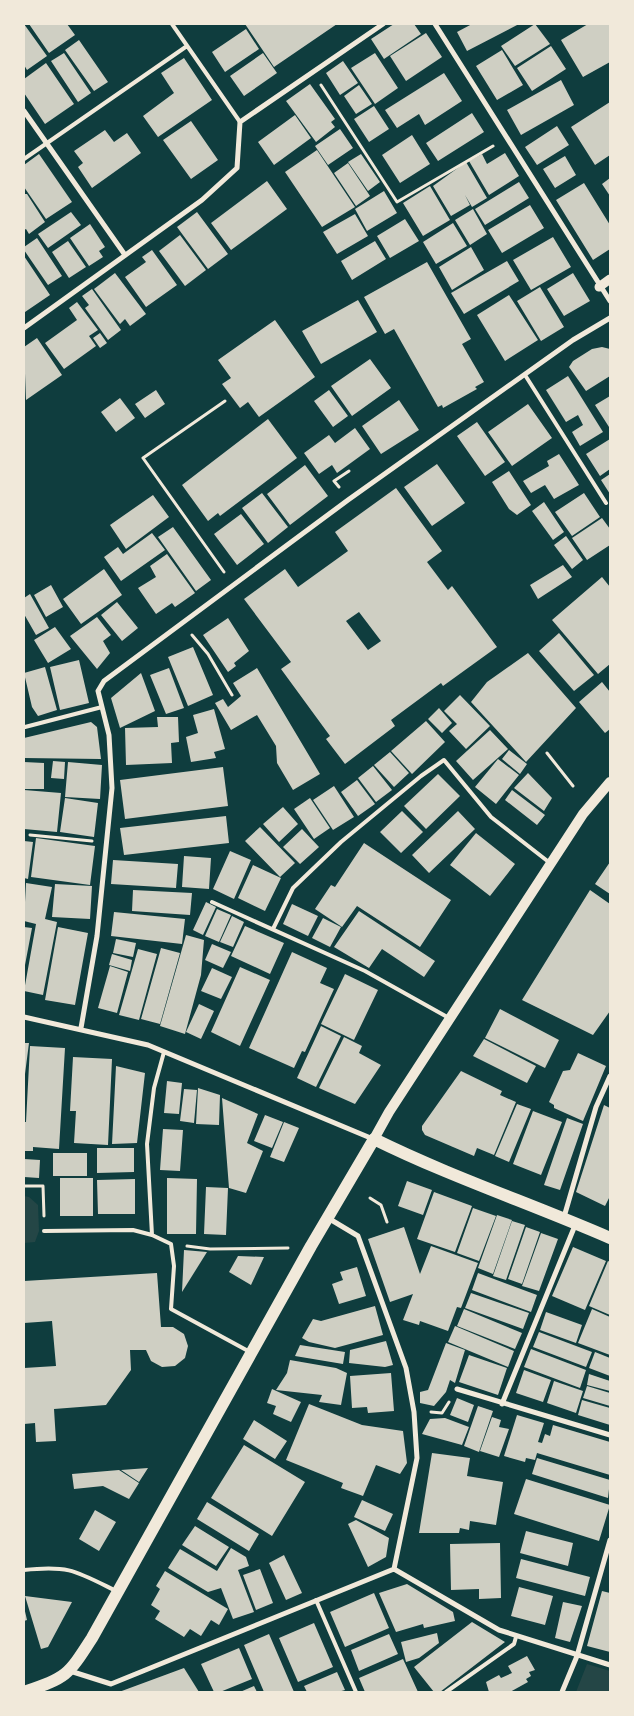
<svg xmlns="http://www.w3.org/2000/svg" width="634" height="1716" font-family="'PT Sans Narrow',sans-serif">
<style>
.green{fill:#244646}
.building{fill:#cfcfc3;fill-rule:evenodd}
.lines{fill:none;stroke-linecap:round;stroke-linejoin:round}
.path{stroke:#f1e9da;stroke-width:3}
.service{stroke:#f1e9da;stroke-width:4}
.minor{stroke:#f1e9da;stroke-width:5}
.tertiary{stroke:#f1e9da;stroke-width:9}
.secondary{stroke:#f1e9da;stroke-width:10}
.primary{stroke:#f1e9da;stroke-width:12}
</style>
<rect width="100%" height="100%" fill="#0f3d3e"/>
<path class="green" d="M24 1196 29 1197 38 1205 39 1231 35 1242 24 1243Z
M587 1664 610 1671V1692H576Z"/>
<path class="building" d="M24 24 47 56 27 70 24 65Z
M29 24H67L75 35 49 53Z
M245 24H337L274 67Z
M394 24H414L421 34 384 59 371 39Z
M472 24H519L467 51 457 32Z
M535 24 550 44 515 66 501 46Z
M588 24H610V62L583 77 561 40Z
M246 29 259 49 225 72 212 52Z
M426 33 442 57 406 81 390 56Z
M79 40 108 82 94 91 65 50Z
M551 46 566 69 532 91 517 68Z
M502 50 523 85 497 100 476 66Z
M64 53 91 93 78 102 51 61Z
M263 53 277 73 244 96 230 76Z
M375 53 398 88 375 104 351 68Z
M184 58 212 100 158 137 143 116 174 93 161 73Z
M343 61 358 83 340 95 326 73Z
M46 63 74 104 45 124 24 93V79Z
M444 73 462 101 425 125 419 114 397 128 385 110Z
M561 80 574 105 521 135 507 110Z
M310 84 335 119 331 122 335 127 316 142 286 101Z
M359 85 372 104 356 114 344 96Z
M610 102V155L595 165 571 127Z
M374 106 389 129 369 142 354 119Z
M472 113 484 132 438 161 426 143Z
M295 115 311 138 274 165 258 142Z
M191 121 218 160 191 179 163 140Z
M557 126 569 145 537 165 525 147Z
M340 129 353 148 328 165 315 146Z
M105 130 114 142 127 133 141 153 92 188 78 167 83 163 74 151Z
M412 135 430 164 400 183 382 155Z
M317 150 355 207 322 227 285 172Z
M505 153 519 176 489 195 469 161 482 154 487 164Z
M39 154 72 202 46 219 24 187V165Z
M361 154 380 182 368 191 348 162Z
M565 156 576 175 555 188 543 169Z
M466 162 487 198 472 207 465 195 470 205 451 216 433 186Z
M348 163 370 196 356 206 334 173Z
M610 178V196L602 184Z
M267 181 287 209 231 250 211 223Z
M519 182 529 198 485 225 475 209Z
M584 183 610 225V249L593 260 556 200Z
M430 186 450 220 423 236 403 203Z
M384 191 397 213 367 231 355 209Z
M24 194H27L45 222 29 234 26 229 24 230Z
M530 205 544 228 502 253 488 230Z
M473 209 487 234 470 245 455 220Z
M71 212 81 225 48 248 38 234Z
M197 212 228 254 208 269 177 227Z
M355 214 368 236 337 254 323 232Z
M405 219 419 241 390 258 377 236Z
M453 223 467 246 436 264 423 242Z
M90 224 105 247 99 251 103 257 89 266 70 238Z
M180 235 206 270 185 286 159 251Z
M553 237 571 267 531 290 513 260Z
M37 238 62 276 48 285 24 250V247Z
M68 241 86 267 69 278 52 252Z
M375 241 386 259 352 280 341 261Z
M471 247 484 270 452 290 439 267Z
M152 250 177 285 146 307 125 277 146 262 142 257Z
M24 256 50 295 25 312 24 310Z
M507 261 519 281 464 314 451 293Z
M427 262 471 339 462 344 484 382 475 387 477 389 443 408 442 405 438 407 394 329 385 334 364 297Z
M115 273 146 314 130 326 125 319 120 324 94 289Z
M573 273 590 301 564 316 547 289Z
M540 287 564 327 541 341 517 301Z
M92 289 121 330 108 340 85 308 89 305 82 296Z
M509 295 538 340 505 361 477 315Z
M358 300 377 332 321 364 302 331Z
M77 302 98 330 89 336 96 346 64 369 45 343 77 320 69 308Z
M275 320 315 377 259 417 248 402 240 408 222 384 231 378 218 360Z
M100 333 107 343 100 348 93 338Z
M37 338 62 375 26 400 24 347Z
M602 347 610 349V376L586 391 569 367 573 361 592 349Z
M370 359 391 388 352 416 331 386Z
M568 376 603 432 580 446 572 432 583 425 578 415 566 422 546 390Z
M156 390 165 404 145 418 135 404Z
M329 390 348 416 333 427 314 401Z
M610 396V426L609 427 595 405Z
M120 398 135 418 116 432 101 412Z
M399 400 419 430 381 454 362 426Z
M528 404 552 438 512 466 488 432Z
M268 419 297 458 220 516 218 513 208 521 182 485Z
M477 422 505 462 485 476 457 436Z
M355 428 370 449 337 473 332 465 319 474 304 453 329 435 335 443Z
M610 439V469L600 476 586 454Z
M559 454 579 485 554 499 545 485 531 493 523 481 549 466 547 461Z
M437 464 465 503 432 526 404 487Z
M305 465 328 496 290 525 267 494Z
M509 471 531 505 517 515 509 509 492 482Z
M610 474V494L601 480Z
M396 488 442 551 427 562 448 590 452 586 497 647 443 686 441 683 391 720 395 726 345 764 326 739 330 736 281 669 291 662 244 599 285 569 298 587 348 551 335 532ZM359 612 381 641 368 650 346 621Z
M262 493 288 527 268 543 242 508Z
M584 493 600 517 572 536 555 512Z
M153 495 169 517 126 549 110 525Z
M544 502 564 532 553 540 532 511Z
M241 514 264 544 237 565 214 534Z
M602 518 610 529V545L587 560 572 538Z
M173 527 211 580 196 591 158 537Z
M152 533 165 550 121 581 104 557 118 547 123 554Z
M566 536 583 560 572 569 554 545Z
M167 554 195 593 175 607 172 603 156 614 138 588 156 577 150 566Z
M563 565 572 577 538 599 530 585Z
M104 569 122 595 81 624 63 599Z
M602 577 610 587V664L598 674 552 620Z
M51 585 63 607 46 617 34 595Z
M30 594 49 628 36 635 24 614V598Z
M117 602 138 628 122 641 101 615Z
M97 617 111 635 103 641 110 653 97 669 70 636Z
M228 618 249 651 234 663 236 666 228 672 203 635Z
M55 627 71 649 48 663 34 640Z
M559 633 594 675 574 691 539 651Z
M193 647 213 695 188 706 168 657Z
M528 653 576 708 526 762 471 702 487 682Z
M79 660 89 703 60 710 50 667Z
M45 667 57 710 38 716 32 707 24 673Z
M169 668 184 708 166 714 150 675Z
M257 668 320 774 293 790 277 763 276 746 257 715 231 730 215 703 223 699 228 707 241 696 233 683Z
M141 673 155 711 120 728 111 698Z
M602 682 610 692V729L605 733 579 702Z
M460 695 490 726 466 749 449 731 457 724 444 711Z
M439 708 452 723 442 733 428 719Z
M214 709 225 749 214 752 216 758 191 762 186 737 198 733 193 715Z
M157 717H178L179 742 171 743 172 763 126 765 125 728 158 727Z
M426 721 445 742 412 774 391 751Z
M91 722 97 727 101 759 24 758V738Z
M490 730 508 749 473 780 456 761Z
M509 750 527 764 520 774 502 759Z
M390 752 409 773 394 787 374 765Z
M498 759 519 775 496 804 475 787Z
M53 761 65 762 64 779 51 778Z
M24 762 44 763V789H24Z
M68 762 102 765 100 799 65 797Z
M373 766 392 790 376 802 358 778Z
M223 767 228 806 125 819 120 780Z
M528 773 552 798 544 811 514 788Z
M438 774 460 796 426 829 404 806Z
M357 780 375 804 358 816 341 792Z
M334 786 354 817 333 830 313 800Z
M24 790 61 793 57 832 24 829Z
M512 790 545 815 537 825 505 800Z
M65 798 98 803 94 837 60 832Z
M310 798 330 828 314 839 294 809Z
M283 807 298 824 279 842 263 824Z
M402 811 423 832 401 853 380 832Z
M458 811 475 829 429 873 412 855Z
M226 816 229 843 124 855 120 828Z
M260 827 295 863 280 877 245 841Z
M302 829 319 847 300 864 283 847Z
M476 833 515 864 490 896 450 865Z
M36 838 95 846 90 885 31 877Z
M24 841 33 842 28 879 24 878Z
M364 843 451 900 420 947 357 906 342 927 315 909 331 885 335 887Z
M230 851 251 860 234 899 213 889Z
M184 856 211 858 209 889 182 887Z
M113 860 178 864 176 888 111 884Z
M610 862V894L595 884Z
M253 865 281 878 265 911 238 898Z
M26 883 52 887 45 919 57 922 43 995 24 991 36 924 24 921Z
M55 884 92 886 90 919 52 917Z
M133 890 192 893 190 915 132 911Z
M590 890 610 904V1011L593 1035 522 1000Z
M206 902 216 907 203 935 193 930Z
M292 904 318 916 308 936 283 924Z
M217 909 231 915 219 942 205 936Z
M359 911 435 961 424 977 382 949 369 968 334 947Z
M114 912 185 919 182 944 111 936Z
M232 916 244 922 233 947 220 942Z
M323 918 341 927 330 947 312 938Z
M245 926 284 943 270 974 231 956Z
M24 927 32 928 25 965H24Z
M58 927 88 933 75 1005 45 1000Z
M186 935 204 940 201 975 185 1034 160 1026Z
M116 939 136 943 133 957 113 953Z
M212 944 231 952 223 968 205 960Z
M161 948 180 953 160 1024 141 1019Z
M138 949 157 954 139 1020 119 1015Z
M292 952 327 968 320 983 334 989 305 1052 302 1051 294 1068 249 1048Z
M112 954 132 960 130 971 109 965Z
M110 966 128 972 117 1013 98 1008Z
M240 967 270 980 240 1046 211 1032Z
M212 968 232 977 221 999 201 991Z
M345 974 378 990 354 1040 321 1024Z
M199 1004 214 1011 201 1039 186 1032Z
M500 1009 559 1040 545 1068 485 1038Z
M321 1026 341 1036 316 1087 297 1078Z
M344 1037 362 1046 359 1053 381 1065 355 1104 319 1088Z
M484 1039 536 1066 527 1083 473 1056Z
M24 1043H29L25 1074H24Z
M30 1046 65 1048 59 1149 33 1147V1151H24V1122H26Z
M578 1053 606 1066 583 1121 554 1108V1105L549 1102 563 1071 570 1070Z
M73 1057 112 1059 108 1145 74 1143 76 1111H70Z
M116 1066 145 1073 137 1143 112 1144Z
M461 1071 502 1091 500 1095 516 1102 494 1155 477 1148 474 1156 425 1135 422 1130V1126Z
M167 1081 182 1083 179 1114 164 1113Z
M198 1088 220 1095 219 1125 196 1124Z
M184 1089 197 1090 194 1123 180 1121Z
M222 1098 258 1114 247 1143 263 1151 246 1193 229 1188Z
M517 1104 531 1109 509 1162 495 1156Z
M604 1105 610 1108V1196L605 1206 576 1192Z
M533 1111 562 1122 541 1175 513 1164Z
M265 1115 283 1122 272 1148 254 1141Z
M567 1118 583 1124 560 1190 544 1185Z
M284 1122 299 1128 284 1162 270 1157Z
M163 1129 183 1130 180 1171 160 1170Z
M97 1148H134V1172L97 1173Z
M53 1153H87V1176H53Z
M24 1159 40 1160 39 1178 24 1177Z
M60 1178H93V1216H60Z
M167 1178 197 1179 196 1234H167Z
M135 1179V1214H98L97 1180Z
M407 1181 432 1190 423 1215 398 1206Z
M206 1187 228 1188 226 1235 204 1234Z
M434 1192 472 1206 455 1252 417 1239Z
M473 1208 496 1216 479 1261 457 1253Z
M497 1215 512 1220 493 1274 478 1268Z
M512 1221 525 1225 506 1280 493 1276Z
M404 1227 420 1274 431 1246 478 1263 461 1308 457 1307 448 1331 420 1321 419 1325 403 1320 413 1294 390 1302 368 1239Z
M526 1227 540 1232 522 1284 508 1279Z
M541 1233 558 1239 539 1291 522 1286Z
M573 1247 606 1261 585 1310 552 1296Z
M184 1250 207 1252 182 1292Z
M238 1256 264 1257 251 1285 229 1272Z
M608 1261 610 1262V1315L589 1306Z
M357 1267 366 1296 339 1304 332 1284 343 1280 340 1272Z
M157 1273 161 1327H173L184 1334 188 1346 185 1358 175 1366 162 1367 151 1361 146 1350H130L131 1370 106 1405 54 1409 56 1441 36 1442 35 1423 24 1424V1368L56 1366 52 1321 24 1323V1281Z
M478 1273 537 1295 531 1312 472 1290Z
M471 1293 529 1313 523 1329 465 1308Z
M375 1306 383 1335 335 1348 309 1342 302 1338 313 1319 321 1321Z
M464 1309 522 1333 515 1349 457 1326Z
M592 1309 610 1317V1355L578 1343Z
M546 1312 582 1325 576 1343 540 1330Z
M455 1326 514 1351 508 1367 448 1342Z
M539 1332 592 1352 586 1367 533 1347Z
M386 1341 393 1365 385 1367 349 1363 350 1350Z
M446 1343 465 1350 455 1383 450 1380 446 1392 434 1406 420 1403V1392L428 1390Z
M300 1345 345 1352 343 1364 295 1356Z
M531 1349 586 1370 580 1388 524 1367Z
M595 1352 610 1358V1376L589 1368Z
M469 1355 507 1368 498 1395 459 1382Z
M290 1360 336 1368 347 1373 341 1405 319 1402 322 1395 276 1390 287 1373Z
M524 1370 551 1380 543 1402 516 1393Z
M391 1373 394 1411 368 1413 367 1407 352 1408 350 1376Z
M589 1374 610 1381V1391L587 1385Z
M554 1381 583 1391 576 1413 547 1403Z
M587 1386 610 1393V1406L583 1398Z
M272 1389 301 1402 291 1422 273 1414 276 1406 267 1403Z
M457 1398 474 1405 468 1422 450 1415Z
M582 1400 610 1408V1425L578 1415Z
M309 1404 362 1425 403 1431 407 1463 400 1474 376 1465 363 1496 341 1488 343 1483 286 1460Z
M478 1406 493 1411 479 1452 464 1446Z
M517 1415 544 1423 538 1442 542 1443 545 1434 550 1436 553 1425 610 1442V1475L537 1453 535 1460 526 1458 525 1462 504 1456Z
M492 1417 501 1420 499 1427 509 1429 499 1457 480 1451Z
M445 1418 469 1427 462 1445 422 1434 430 1419Z
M254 1420 287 1441 275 1459 243 1439Z
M244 1445 305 1482 272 1536 211 1498Z
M432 1453 470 1458 467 1476 503 1482 496 1525 470 1521 469 1530 460 1528 459 1533H419Z
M537 1458 610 1480 608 1498 532 1474Z
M148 1468 139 1482 121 1470Z
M119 1470 139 1483 129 1499 103 1486 74 1489 72 1474Z
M526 1479 610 1505 599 1541 514 1514Z
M362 1500 393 1514 385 1531 354 1517Z
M207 1502 259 1534 249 1551 197 1519Z
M95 1510 116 1522 99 1551 79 1539Z
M356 1520 389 1538 386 1557 368 1567 348 1524Z
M195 1526 229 1547 216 1566 182 1545Z
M526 1531 573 1543 568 1566 520 1553Z
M500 1543 501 1598 479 1599V1589L451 1590 450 1544Z
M231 1548 246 1557 249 1566 238 1570 254 1612 233 1619 221 1588 208 1592 168 1568 180 1549 217 1571Z
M284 1555 302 1593 286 1600 269 1563Z
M521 1559 590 1577 585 1596 516 1578Z
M260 1569 273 1603 256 1610 243 1575Z
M165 1571 228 1609 219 1625 211 1620 201 1636 190 1629 184 1637 155 1619 160 1611 151 1605 160 1589 156 1586Z
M407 1584 453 1612 455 1621 424 1628 423 1624 396 1632 379 1593Z
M519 1587 553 1596 545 1625 511 1616Z
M602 1591 610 1593V1652L587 1646Z
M374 1593 389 1628 345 1647 330 1612Z
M25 1596 72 1602 48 1647 41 1649Z
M563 1602 582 1606 570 1642 555 1638Z
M24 1607 27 1620 24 1621Z
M472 1622 505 1642 440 1692H434L414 1667Z
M314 1623 333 1667 298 1682 279 1638Z
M437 1633 439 1643 419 1658 406 1662 401 1642Z
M269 1634 294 1692H264L244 1645Z
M389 1634 398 1654 359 1671 351 1650Z
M239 1648 252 1679 220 1692H214L201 1664Z
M527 1656 535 1670 529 1672 531 1676 526 1679 528 1682 510 1692H489L486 1682 499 1675 501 1678 512 1673 508 1666Z
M403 1659 418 1692H365L359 1678Z
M184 1668 199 1692H119Z
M337 1672 345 1690 338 1692H307L304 1686Z
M254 1686 257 1692H240Z"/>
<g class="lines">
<path class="path" d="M321 85 397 202 493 146
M339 487 334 481 349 471
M224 572 143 458 225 401
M192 635 208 654 232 695
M547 753 573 786
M30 835 92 841
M24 1186H43L44 1216
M370 1198 381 1205 387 1222
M187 1246 210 1249 288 1248
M431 1412 442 1413 449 1402"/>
<path class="service" d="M172 24 240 122
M24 159 187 46
M525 375 606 503
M25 727 102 707
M212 902 365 971 449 1018
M273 929 293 888 341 842 421 776 444 760 491 817 550 863
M44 1231 133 1230 152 1235 171 1244 174 1266 171 1309 250 1352
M152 1235 147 1144 154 1088 164 1052
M24 1570C69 1565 76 1571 116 1591
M316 1600 356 1692
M446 1692 514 1644 516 1637"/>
<path class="minor" d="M435 24 610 301
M24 111 125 255
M24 328 202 200 237 168 240 122 383 24
M24 1017 148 1045 373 1139
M81 1028 97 936 112 788 109 735 98 691 104 681 348 500 573 340 610 318
M564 1217 596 1107 610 1076
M328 1218 358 1236 406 1368 414 1412 417 1458 394 1569
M457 1389 610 1435
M502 1404 576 1223
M394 1569 499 1630 610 1665
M70 1671 111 1684 394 1569
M562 1692 577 1656 610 1540"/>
<path class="tertiary" d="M599 287 610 279"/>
<path class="secondary" d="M374 1139 389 1112 583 814 610 782"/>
<path class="primary" d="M24 1692C67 1677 67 1677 92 1638L311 1246 374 1139C451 1177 532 1204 610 1238"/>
</g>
<rect width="634" height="1716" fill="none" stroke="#f1e9da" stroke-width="50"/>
</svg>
